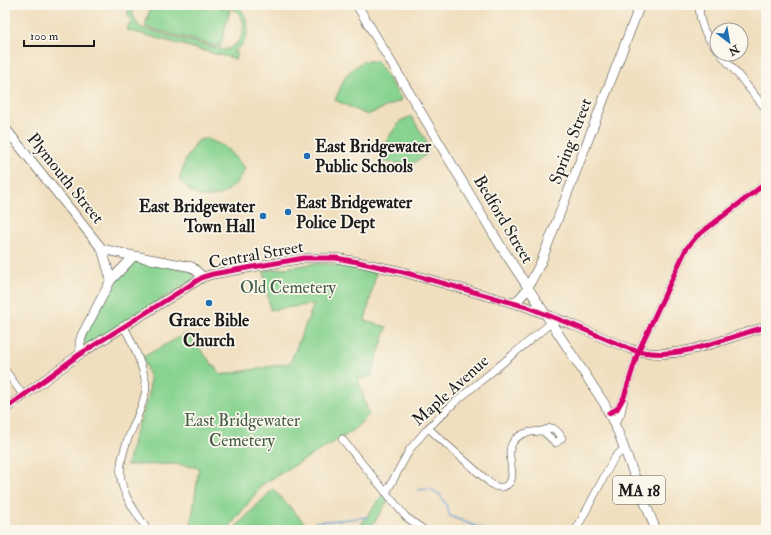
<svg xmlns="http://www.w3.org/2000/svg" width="771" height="535" font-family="'IM FELL Double Pica',serif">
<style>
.green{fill:#88d390;stroke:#527856}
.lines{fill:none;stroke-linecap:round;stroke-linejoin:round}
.stream{stroke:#65a0d5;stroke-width:1.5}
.minor-casing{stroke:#3c3934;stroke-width:8}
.major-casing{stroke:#3c3934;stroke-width:10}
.minor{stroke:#fff;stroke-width:7}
.major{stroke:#fff;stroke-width:9}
.cycleway-casing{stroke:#fbf7ec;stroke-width:8}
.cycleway{stroke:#d6006c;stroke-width:5}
.poi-dot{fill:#1f6fb2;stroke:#fbf7ec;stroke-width:1.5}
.labels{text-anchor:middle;stroke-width:3.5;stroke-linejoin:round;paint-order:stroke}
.shield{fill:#fbf7ec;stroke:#5f5e5a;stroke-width:1}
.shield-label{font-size:16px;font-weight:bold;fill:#1c1c1c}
.street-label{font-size:17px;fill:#1c1c1c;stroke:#fbf7ec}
.poi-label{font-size:17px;font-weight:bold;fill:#1c1c1c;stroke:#fbf7ec;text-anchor:start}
.park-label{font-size:17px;fill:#425c45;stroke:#fbf7ec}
</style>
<rect width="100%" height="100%" fill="#fbf7ec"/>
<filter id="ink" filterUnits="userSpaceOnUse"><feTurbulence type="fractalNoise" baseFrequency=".025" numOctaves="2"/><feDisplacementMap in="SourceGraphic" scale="8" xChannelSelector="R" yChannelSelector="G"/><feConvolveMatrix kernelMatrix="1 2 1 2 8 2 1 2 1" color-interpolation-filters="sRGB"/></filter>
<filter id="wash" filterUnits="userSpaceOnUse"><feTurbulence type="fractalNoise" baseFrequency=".012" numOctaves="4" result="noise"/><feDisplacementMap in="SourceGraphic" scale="16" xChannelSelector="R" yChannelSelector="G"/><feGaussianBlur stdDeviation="0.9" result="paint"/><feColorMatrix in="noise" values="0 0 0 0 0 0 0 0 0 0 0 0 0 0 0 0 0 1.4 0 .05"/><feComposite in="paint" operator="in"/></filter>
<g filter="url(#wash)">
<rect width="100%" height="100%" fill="#f0dfbf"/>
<path class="green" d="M128 5H133C132 14 134 21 141 28L224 50C242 46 251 24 236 11 232 8 226 6 221 5H235C253 17 252 41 233 52L237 53 235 59 127 30 129 24 132 25 128 15Z
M151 5H212L230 10 220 47 145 27Z
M363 61H377L402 100 367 115 335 100 346 75Z
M411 116 427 142V154L412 164 382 162 388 138 400 121Z
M206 138 225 147 245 168C243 173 240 178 237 182 226 196 205 203 190 191 186 188 183 183 179 180L185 161 197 141Z
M140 261 193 271 194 279 90 345C85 345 84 344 82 339L115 279 132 263Z
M318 263 349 267 376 273 365 321 387 327 371 376 358 379 369 415 351 432 263 484 227 530H200L191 525 199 468 176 464 127 465 134 437 149 395 150 379 143 357 187 333 221 375 290 363 314 304 270 310 264 271Z
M273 489 311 530H233Z
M384 493 389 499 369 530H357Z"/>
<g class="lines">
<path class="stream" d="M419 490C439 486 445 500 450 516L485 530
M303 530 317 522 368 517"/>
</g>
</g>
<g filter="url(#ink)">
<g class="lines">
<defs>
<path id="minor" d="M699 5C700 25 704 34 717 49
M721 54 766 109
M124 327C131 339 147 375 146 389 143 407 134 424 127 441 123 453 119 466 121 479 123 497 138 514 147 530
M5 370 23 395
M609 413 617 409 624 397 638 352 686 249 697 236 766 183
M766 418V423
M615 424 621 413 624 399
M428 428 489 482C493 486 497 488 503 487 522 481 503 456 513 442 520 432 530 432 541 431 545 430 549 428 553 428L559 433 562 438 556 443 543 431
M342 439 406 517 424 530
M386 493 410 449 428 428 454 403 551 323
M576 530 613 460 617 455 624 449"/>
<path id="major" d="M357 5 500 245 604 403 618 432 639 488 656 530
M5 128 102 249 134 256 192 267 203 277
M102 249 111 280
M515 303 526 291 541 262 640 5
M80 354V342L82 335 111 280 134 256
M5 409 80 354 203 277 213 274 304 258H336L358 262 403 272 527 307 573 325 630 349C677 364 721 338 766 327"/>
</defs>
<use href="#minor" class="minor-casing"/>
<use href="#major" class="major-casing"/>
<use href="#minor" class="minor"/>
<use href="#major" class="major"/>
<defs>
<path id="cycleway" d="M5 409 80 354 203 277 213 274 304 258H336L358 262 403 272 527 307 573 325 630 349C677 364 721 338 766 327
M609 413 617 409 624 397 638 352 686 249 697 236 766 183"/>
</defs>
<use href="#cycleway" class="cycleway-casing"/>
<use href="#cycleway" class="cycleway"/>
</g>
</g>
<g class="poi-dot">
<circle cx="307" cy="156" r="4"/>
<circle cx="288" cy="212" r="4"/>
<circle cx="263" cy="216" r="4"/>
<circle cx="209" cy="303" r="4"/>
</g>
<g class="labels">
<rect class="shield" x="613" y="476" width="52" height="28" rx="3"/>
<g class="shield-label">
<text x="639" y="496">MA 18</text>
</g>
<g class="street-label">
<text transform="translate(570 141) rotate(-69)" y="6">Spring Street</text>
<text transform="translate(66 178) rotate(51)" y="6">Plymouth Street</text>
<text transform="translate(504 219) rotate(59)" y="6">Bedford Street</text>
<text transform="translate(256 254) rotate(-10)" y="6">Central Street</text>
<text transform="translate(450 390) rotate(-42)" y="6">Maple Avenue</text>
</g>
<g class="poi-label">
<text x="315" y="152">East Bridgewater<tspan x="315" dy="20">Public Schools</tspan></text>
<text x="296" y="208">East Bridgewater<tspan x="296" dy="20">Police Dept</tspan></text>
<text x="255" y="212" text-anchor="end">East Bridgewater<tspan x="255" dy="20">Town Hall</tspan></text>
<text x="209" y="326" text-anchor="middle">Grace Bible<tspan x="209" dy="20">Church</tspan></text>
</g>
<g class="park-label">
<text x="288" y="293">Old Cemetery</text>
<text x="242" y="426">East Bridgewater<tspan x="242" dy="20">Cemetery</tspan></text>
</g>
</g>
<rect width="771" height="535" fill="none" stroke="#fbf7ec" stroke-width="20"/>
<g transform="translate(729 42) rotate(149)"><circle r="19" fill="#fbf7ec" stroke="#a29f99"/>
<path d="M0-3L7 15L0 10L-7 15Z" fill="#1f6fb2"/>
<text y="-6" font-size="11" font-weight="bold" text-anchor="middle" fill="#1c1c1c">N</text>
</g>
<path d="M24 40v6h70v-6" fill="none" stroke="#1c1c1c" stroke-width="2"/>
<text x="30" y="40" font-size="12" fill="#1c1c1c" stroke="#fbf7ec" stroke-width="3" paint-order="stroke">100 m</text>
</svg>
